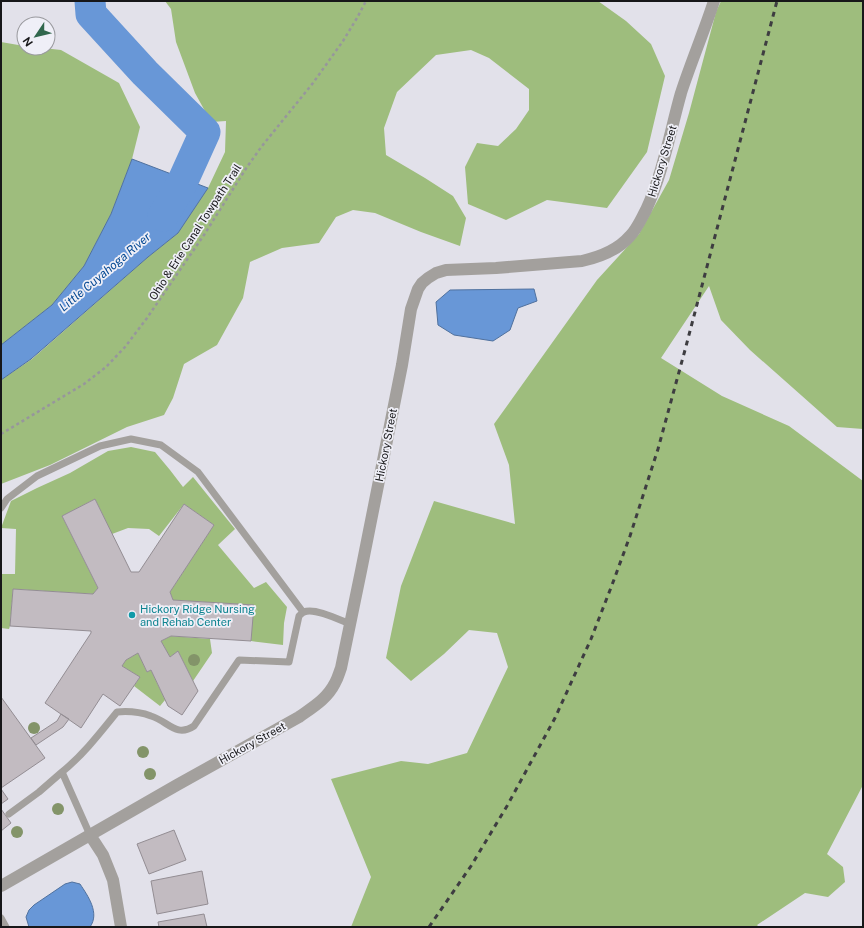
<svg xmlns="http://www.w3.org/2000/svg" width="864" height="928" font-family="'Public Sans',sans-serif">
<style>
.green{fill:#9ebd7d}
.water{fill:#6897d7;stroke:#50719e}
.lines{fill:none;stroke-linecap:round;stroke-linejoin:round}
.river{stroke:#6897d7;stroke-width:31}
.building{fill:#c2bbc1;stroke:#938d93}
.path{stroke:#97969c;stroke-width:2.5;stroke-dasharray:3 3;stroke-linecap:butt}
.service{stroke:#a3a09d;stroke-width:7}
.minor{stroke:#a3a09d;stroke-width:12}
.rail{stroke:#3e3d41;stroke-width:3;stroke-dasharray:5 5;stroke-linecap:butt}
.tree{fill:#839469}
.culture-dot{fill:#0f9aa8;stroke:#efeff7;stroke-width:1.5}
.labels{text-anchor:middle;stroke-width:3.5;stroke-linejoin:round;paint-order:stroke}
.street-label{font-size:11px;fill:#171719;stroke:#efeff7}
.culture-label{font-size:11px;fill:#0d838f;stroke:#efeff7;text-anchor:start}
.water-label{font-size:12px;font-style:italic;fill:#034893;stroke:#efeff7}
</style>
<rect width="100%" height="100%" fill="#e2e1ea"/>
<path class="green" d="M165 1H598L626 21 651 44 665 76 647 152 607 208 547 200 506 220 468 204 465 167 477 143 498 146 516 129 529 110V89L489 58 471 50 436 55 397 92 384 128 386 155 425 178 453 196 466 218 460 246 421 232 375 213 353 210 336 217 319 243 282 248 250 262 243 298 217 345 184 364 173 398 164 415 127 427 50 465 1 484V380L32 359 148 257 178 233 208 188 225 152 226 121 211 122 195 93 176 42 171 9Z
M721 1H863V429L837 427 750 350 721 320 709 286 661 358 722 396 789 426 863 481V785L827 854 843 867 845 882 828 897 805 893 757 925 759 927H351L371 877 331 779 401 761 428 764 467 753 508 667 497 633 469 630 444 654 411 681 386 658 401 586 434 501 515 524 509 465 494 424 597 280 639 234 669 180 689 113 716 12Z
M1 42 24 46V48H43L61 50 119 83 140 127 132 159 111 214 84 266 52 305 1 345Z
M131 447 155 452 170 470 183 487 193 477 235 529 218 545 254 588 266 582 287 607 284 623 283 645 251 641 253 605 173 600 170 592 214 525 184 504 159 536 149 529 128 528 112 534 95 499 62 516 98 588 93 594 13 589 10 626 9 629 1 628V574H15L16 529 1 528 11 501 37 488 70 473 108 451Z
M171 636 210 639 212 653 193 681 178 651 170 657 161 641Z
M138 653 147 672 151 670 165 700 160 706 134 686 140 677 122 666 126 660Z"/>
<path class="water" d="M132 159 208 188 178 233 148 257 31 359 1 380V345L52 305 84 266 111 214Z
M534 289 537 301 518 308 510 330 493 341 454 335 438 325 436 302 450 290Z
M72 882 80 884C88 896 100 913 90 927H29L26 917 29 910 34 905 65 884Z"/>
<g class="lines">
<path class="river" d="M90 1 91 14 145 73 205 132 181 185 163 216"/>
</g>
<path class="building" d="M95 499 131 572H139L184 504 214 525 170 592 173 600 254 605 251 641 171 636 161 641 170 657 178 651 198 691 182 715 168 706 151 670 147 672 138 653 126 660 122 666 140 677 120 706 103 694 81 728 45 703 91 633V631L10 626 13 589 93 594 98 588 62 516Z
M1 697 45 758 1 788Z
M61 714 69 719 63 727 36 745 31 738 57 721Z
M1 789 8 799 1 804Z
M1 809 11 823 1 831Z
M174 830 186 860 149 874 137 844Z
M202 871 208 904 157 914 151 881Z
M204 914 207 927H159L158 922Z"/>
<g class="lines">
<path class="path" d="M1 434 84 384 106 367 125 347 147 318 204 235 247 167 262 146 313 83 343 41 357 18 366 1"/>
<path class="service" d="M1 508 7 499 37 476 100 446 131 439 161 445 198 472 303 612
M9 814 39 792 62 772
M90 835 62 772C83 755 100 733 117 712 128 711 140 712 151 716 168 721 176 738 194 726L239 660 289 662 299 616C300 615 303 612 304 612 314 607 340 620 350 624
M1 918 6 927"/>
<path class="minor" d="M90 835 103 855 113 880 121 927
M1 886 177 785 299 717C313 707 327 699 335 683 338 678 339 673 341 668L361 571 402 365 411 309 418 289 422 283 428 278 436 273 446 270 496 268 582 261C600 257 618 250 630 236 637 229 641 219 646 210 663 173 670 132 681 93 691 62 704 32 714 1"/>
<path class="rail" d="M429 927 471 866 507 806 555 718 591 639 612 585 630 536 658 449 685 350 777 1"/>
</g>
<g class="tree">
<circle cx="194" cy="660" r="6"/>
<circle cx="34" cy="728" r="6"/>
<circle cx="143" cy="752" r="6"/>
<circle cx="150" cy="774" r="6"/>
<circle cx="58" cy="809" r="6"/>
<circle cx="17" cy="832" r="6"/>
</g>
<circle class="culture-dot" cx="132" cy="615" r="4"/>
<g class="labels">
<g class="street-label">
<text transform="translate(662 161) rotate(-73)" y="4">Hickory Street</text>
<text transform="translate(195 232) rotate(-57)" y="4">Ohio &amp; Erie Canal Towpath Trail</text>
<text transform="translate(386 445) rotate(-79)" y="4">Hickory Street</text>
<text transform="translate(252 743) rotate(-29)" y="4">Hickory Street</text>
</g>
<g class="culture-label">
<text x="140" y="613">Hickory Ridge Nursing<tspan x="140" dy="13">and Rehab Center</tspan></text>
</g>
<g class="water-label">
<text transform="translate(105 272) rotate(-40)" y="4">Little Cuyahoga River</text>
</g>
</g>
<rect width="864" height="928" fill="none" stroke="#171719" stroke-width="4"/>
<g transform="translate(36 36) rotate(235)"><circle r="19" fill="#efeff7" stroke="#99999e"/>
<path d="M0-3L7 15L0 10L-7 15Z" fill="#31674d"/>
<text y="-6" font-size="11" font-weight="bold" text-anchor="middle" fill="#171719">N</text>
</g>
</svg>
